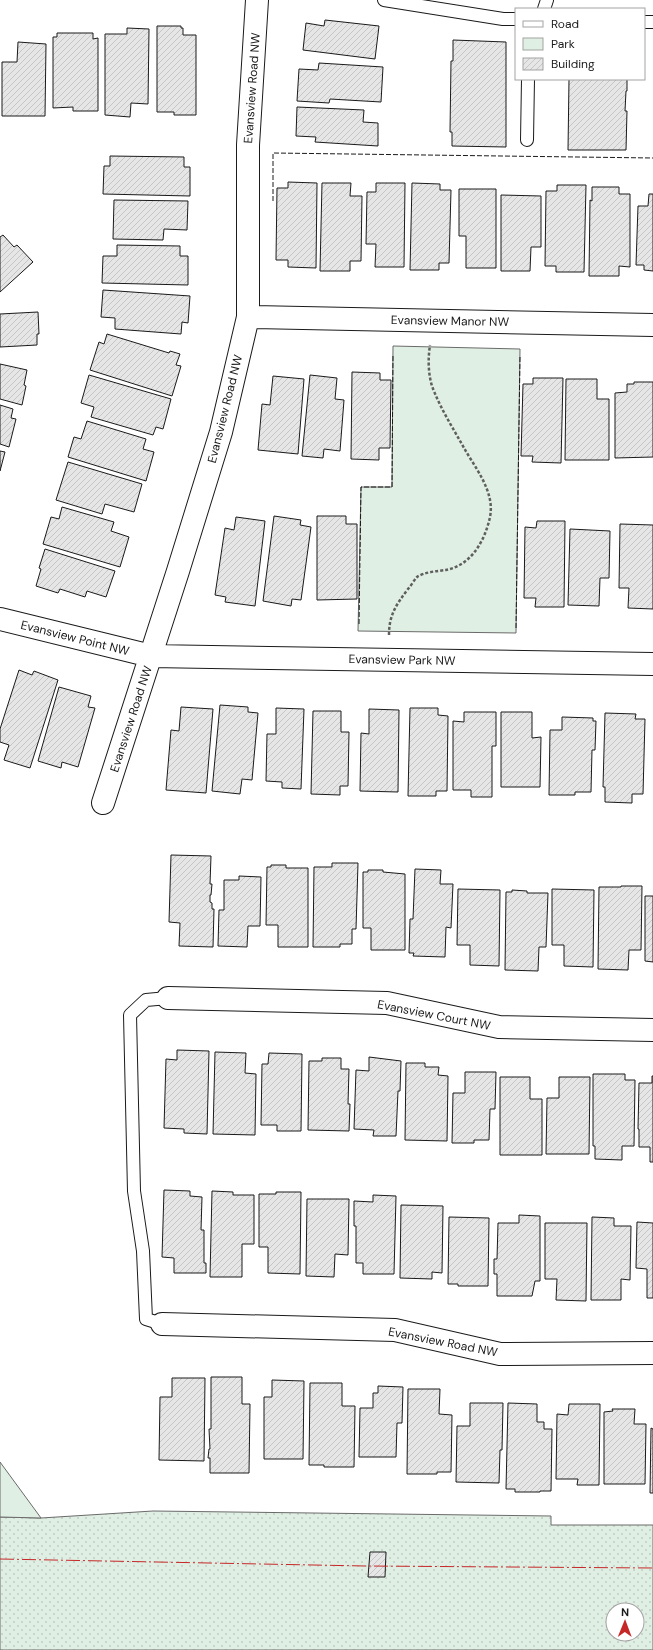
<svg xmlns="http://www.w3.org/2000/svg" width="653" height="1650" font-family="'DM Sans',sans-serif">
<style>
.grass{fill:url(#grass-dots);stroke:#6a6a6a;fill-rule:evenodd}
.park{fill:#e0efe3;stroke:#6a6a6a}
.building{fill:url(#building-hatch);stroke:#1a1a1a}
.lines{fill:none;stroke-linecap:round;stroke-linejoin:round}
.lane-casing{stroke:#1a1a1a;stroke-width:14}
.street-casing{stroke:#1a1a1a;stroke-width:24}
.path{stroke:#5f5f5f;stroke-width:2.5;stroke-dasharray:3 2;stroke-linecap:butt}
.lane{stroke:#fff;stroke-width:12}
.street{stroke:#fff;stroke-width:22}
.fence{stroke:#1a1a1a;stroke-width:1;stroke-dasharray:5 2;stroke-linecap:butt}
.power{stroke:#c62828;stroke-width:1;stroke-dasharray:14 3 2 3;stroke-linecap:butt}
.labels{text-anchor:middle;stroke-width:3;stroke-linejoin:round;paint-order:stroke}
.street-label{font-size:12px;fill:#1a1a1a;stroke:#fff}
</style>
<defs>
<pattern id="grass-dots" width="8" height="8" patternUnits="userSpaceOnUse"><rect width="8" height="8" fill="#e0efe3"/><path d="M2 2h.1M6 6h.1" fill="none" stroke="#c0ccc2" stroke-width="1.8" stroke-linecap="round"/></pattern>
<pattern id="building-hatch" width="6" height="6" patternUnits="userSpaceOnUse"><rect width="6" height="6" fill="#e6e6e6"/><path d="M-1 1l2-2M0 6l6-6M5 7l2-2" fill="none" stroke="#c5c5c5"/></pattern>
</defs>
<rect width="100%" height="100%" fill="#fff"/>
<path class="grass" d="M153 1511 551 1516V1525H653V1650H0V1517L41 1518ZM613 1610H637V1634H613Z"/>
<path class="park" d="M393 346 520 349 516 633 358 631 361 487H392Z
M0 1462 41 1518 0 1517Z"/>
<path class="building" d="M325 20 379 26 375 59 303 50 306 23 324 26Z
M157 26H181V28H183V35H196V115H174V112H157Z
M127 28 149 29 148 104 131 103 130 117 105 115V34H127Z
M57 33H93V39L98 38V111H73V107L53 108V37H57Z
M453 40 506 42V147L452 146V132H450L451 61H453Z
M18 42 46 44 45 116H2V62H17Z
M319 63 383 67 381 102 330 99 329 103 297 101 299 69 318 70Z
M569 79H627V91H626L625 111H627L626 150H568Z
M297 107 364 110 363 122 378 123V146L315 142 316 137 296 136Z
M110 156 184 157V167H190V196L103 194 104 166H110Z
M288 182 317 183 316 268 288 267V260H276L277 188H288Z
M322 183H351L350 196H362L361 261H350V271H320Z
M376 183H405L404 267H375L376 244H366L367 192H376Z
M412 183 440 184V190H451L449 263H439V270H410Z
M557 185H586L584 272H556V266H545L546 191H557Z
M592 187H619V194H630V267L619 266V276H589L590 200 592 201Z
M459 189H496V268H466V236H459Z
M649 194H653V271L644 270V265H636L638 206H648Z
M501 195 541 196V247H531L530 271H501Z
M114 200 188 201 187 230 164 229 163 240 113 239Z
M3 235 14 247 17 245 33 262 0 292V237Z
M117 245 180 246V256H188V285L102 283 103 256H117Z
M103 290 190 296 188 323 182 322 181 334 115 329V318L101 317Z
M38 312 39 334H37V345L0 347V314Z
M107 334 169 353 170 351 180 354 176 365 181 366 172 396 90 370 99 342 104 344Z
M0 364 27 370 24 385 26 386 22 405 0 399Z
M352 372 380 373V380H391L390 448H379V460L351 459Z
M89 375 171 399 163 429 156 427 153 435 91 417 94 407 81 403Z
M310 375 337 378 335 399 344 400 340 451 324 449 323 458 302 456Z
M273 376 304 379 298 454 258 450 262 404 270 405Z
M533 378H563L561 463 532 462 533 456H521L523 384H533Z
M566 379H597V399H609V460H565Z
M634 382H653V457L615 458V393L627 392V384H634Z
M0 405 13 409 11 418 16 419 9 447 0 444Z
M87 421 146 439 143 449 154 452 146 481 68 457 74 437 81 439Z
M0 451 5 452 0 471Z
M68 462 142 484 134 512 105 504 102 514 56 500Z
M62 507 114 522 111 531 129 537 120 567 43 544 51 517 59 519Z
M274 516 301 520 300 525 311 527 301 600 292 599 291 606 263 601Z
M317 516H346V524H357V599L317 600Z
M236 517 265 521 255 606 225 602 226 597 215 595 225 528 234 530Z
M537 521H565L564 607H535L536 598H524L525 527 536 528Z
M620 524 653 525V609L628 608 629 588H619Z
M570 529 610 531 609 578H600L599 606 568 605Z
M45 549 115 571 106 597 87 591 85 597 60 589 58 593 36 586 41 569 39 568Z
M19 670 32 675 34 671 58 680 30 768 4 760 9 745 0 742V729Z
M59 687 91 696 88 707 95 708 78 767 62 762 61 768 38 761Z
M220 705 248 707V712L258 713 252 780 242 779 240 794 212 791Z
M181 707 213 709 206 793 166 790 171 730 179 731Z
M276 708 304 709 301 789 282 788V782L266 781 267 734H276Z
M410 708H438V715L448 716 447 791H436V796H408Z
M369 709 399 710 398 792 360 791 361 733 369 734Z
M313 711H341V732H349L348 786H340V795L311 794Z
M464 712H496V746H492V797H471V790H453V721L464 722Z
M501 712H532V738L541 737 540 787H501Z
M605 713 636 714 635 719H645L643 794H632V803L605 802V787H603Z
M562 717 593 718V721H596L595 750H592L591 792H575V795H549L550 730H562Z
M171 855 211 856 210 884H212L211 895H210V902L212 903V909H214L213 947 179 946 180 923 169 922Z
M332 863H358L356 929H352V944H340V947H313L314 867H332Z
M271 865H286V868H308V947H278V925H266L267 867H271Z
M415 869 441 870 440 884H453L451 928 446 927 445 957 413 956 414 953H409L410 919H413Z
M368 870H383V872L405 874V950H371V928H363V872H368Z
M239 876 261 877 260 926H248L247 947 218 946 219 910H224V880H239Z
M621 886H642L641 950H629L628 970 598 969 599 887H621Z
M458 889 500 890 499 966 470 965V945H457Z
M552 889 594 890 593 967 564 966V945H552Z
M512 890 527 891V893H548L546 947H539L538 971 505 970 506 892H512Z
M645 896H653V962L645 961Z
M177 1050 209 1051 207 1134 184 1133V1129L164 1128 166 1059 177 1060Z
M215 1052 246 1053 245 1073 256 1074 255 1135 213 1134Z
M269 1053 302 1054 301 1131H277V1125H261L262 1064H268Z
M369 1057 401 1061 400 1091H398L396 1136H373L374 1130 354 1129 356 1070 369 1071Z
M322 1058H341V1069H349L348 1104H350L349 1131 308 1130 309 1061H322Z
M406 1063H425V1067H439L438 1075 448 1076 447 1141 405 1140Z
M465 1072H496L495 1109H490L489 1140H474V1143H452L453 1093H465Z
M593 1074H625V1080H635L634 1146H622V1160L595 1159V1146H593Z
M652 1076H653V1162H650V1147H639V1129H638L639 1083H652Z
M500 1077H530V1099H542V1155H500Z
M559 1077H590L589 1154H546L547 1098H559Z
M164 1190 190 1191V1196L202 1197 201 1230H204V1263H206V1273H174V1258L162 1257Z
M212 1191 233 1192V1195H254V1244H242V1277H210Z
M276 1192H301L300 1274 268 1273V1247H259V1194H276Z
M373 1195 396 1196 394 1274H363V1263H356V1226H354V1201L373 1202Z
M307 1199H349L348 1255 335 1254 334 1277 306 1276Z
M401 1205 443 1206 442 1273 432 1272V1279L400 1278Z
M519 1215 540 1216V1281H535L532 1296H497V1274H494V1259H497L498 1223H519Z
M449 1217 489 1218 488 1286H458V1284H448Z
M592 1217 614 1218V1226H631L630 1280 621 1279V1300H591Z
M637 1222 653 1223V1298H647V1269L636 1268Z
M545 1223H587L586 1301 556 1300 557 1279H545Z
M211 1377H242V1404H250L249 1473H210V1458H208L209 1449H210L209 1429H211Z
M172 1378H205L204 1461 159 1460 160 1397H172Z
M272 1380 304 1381 303 1459H264V1397H272Z
M310 1383H342V1406H355L354 1467H324V1465H309Z
M378 1386 403 1387 402 1423H397L396 1457H359L360 1408H373V1393H378Z
M408 1389H440L439 1414 452 1415 451 1472H437V1474H407Z
M470 1403H503L502 1450H500L499 1483 456 1482 457 1426H470Z
M508 1403 537 1404V1422H544V1429H552L551 1491H540V1492H515V1489H506Z
M569 1404H600L599 1485H577L578 1479H556L557 1414 568 1415Z
M612 1409H635L634 1424H646L645 1484H604V1412L613 1411Z
M651 1428 653 1429V1493H650Z
M370 1552H386L385 1577H368Z"/>
<g class="lines">
<defs>
<path id="lane" d="M384 0 503 19H516
M544 9 547 0
M644 22H653
M527 140 528 79
M162 1324 146 1319 143 1251 134 1191 130 1015 146 1000 168 998"/>
<path id="street" d="M248 317 653 325
M0 619 151 656 653 664
M103 803 178 571 221 432 248 317V145L257 0
M168 998 387 1003 499 1027 653 1030
M162 1324 395 1330 500 1354 653 1353"/>
</defs>
<use href="#lane" class="lane-casing"/>
<use href="#street" class="street-casing"/>
<path class="path" d="M389 635C389 615 396 605 408 589 411 586 414 580 417 577 424 572 438 571 446 570 472 565 485 540 490 517 495 492 476 469 464 448 453 428 440 408 432 386 428 373 428 358 430 345"/>
<use href="#lane" class="lane"/>
<use href="#street" class="street"/>
<path class="fence" d="M273 201V153L653 158
M359 624 361 487H392L393 354
M516 628 520 356"/>
<path class="power" d="M0 1559 365 1566 653 1568"/>
</g>
<g class="labels">
<g class="street-label">
<text transform="translate(252 88) rotate(-86)" y="4">Evansview Road NW</text>
<text transform="translate(450 321) rotate(1)" y="4">Evansview Manor NW</text>
<text transform="translate(225 409) rotate(-76)" y="4">Evansview Road NW</text>
<text transform="translate(75 638) rotate(14)" y="4">Evansview Point NW</text>
<text transform="translate(402 660) rotate(1)" y="4">Evansview Park NW</text>
<text transform="translate(131 719) rotate(-72)" y="4">Evansview Road NW</text>
<text transform="translate(434 1015) rotate(11)" y="4">Evansview Court NW</text>
<text transform="translate(443 1342) rotate(11)" y="4">Evansview Road NW</text>
</g>
</g>
<rect x="515" y="8" width="130" height="72" fill="#ffffff" stroke="#a3a3a3"/>
<rect x="523" y="21" width="20" height="6" fill="#ffffff" stroke="#a3a3a3"/>
<text x="551" y="28" font-size="12" fill="#1a1a1a">Road</text>
<rect x="523" y="38" width="20" height="12" fill="#e0efe3" stroke="#a3a3a3"/>
<text x="551" y="48" font-size="12" fill="#1a1a1a">Park</text>
<rect x="523" y="58" width="20" height="12" fill="url(#building-hatch)" stroke="#a3a3a3"/>
<text x="551" y="68" font-size="12" fill="#1a1a1a">Building</text>
<g transform="translate(625 1622) rotate(1)"><circle r="19" fill="#ffffff" stroke="#a3a3a3"/>
<path d="M0-3L7 15L0 10L-7 15Z" fill="#c62828"/>
<text y="-6" font-size="11" font-weight="bold" text-anchor="middle" fill="#1a1a1a">N</text>
</g>
</svg>
